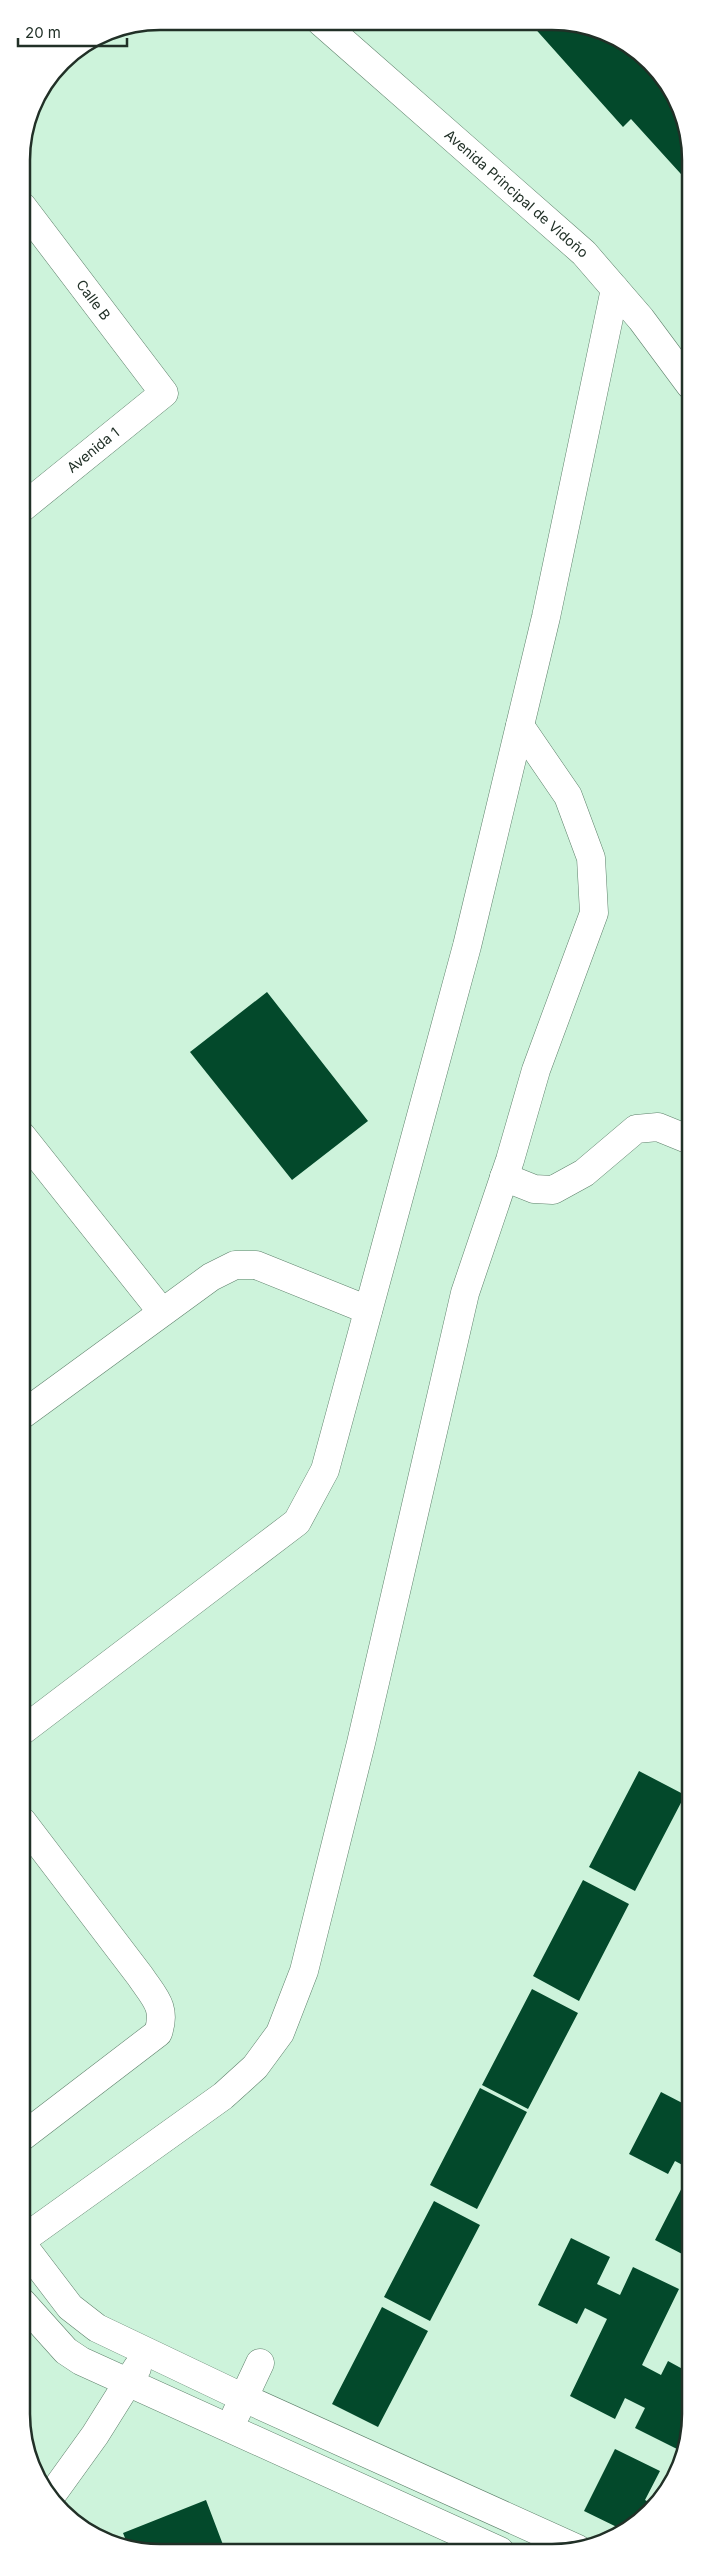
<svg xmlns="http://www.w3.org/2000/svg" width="712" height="2574" font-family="Inter,sans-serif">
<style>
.building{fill:#03492b}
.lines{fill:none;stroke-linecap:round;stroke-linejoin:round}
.minor-casing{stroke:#5e816b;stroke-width:29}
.major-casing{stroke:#5e816b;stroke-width:29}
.minor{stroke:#fff;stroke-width:28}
.major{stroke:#fff;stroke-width:28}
.labels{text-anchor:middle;stroke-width:5;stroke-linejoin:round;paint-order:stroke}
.street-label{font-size:14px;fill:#213027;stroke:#fff}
.rim{fill:none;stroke:#213027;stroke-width:2.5}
</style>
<rect width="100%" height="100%" fill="#cdf3db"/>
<path class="building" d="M531 24H579L621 40 656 68 690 142V184L631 119 623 127Z
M267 992 368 1121 292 1180 190 1052Z
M639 1771 685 1795 635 1891 589 1867Z
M583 1880 629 1904 579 2001 533 1976Z
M532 1989 578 2013 528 2109 482 2085Z
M480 2088 527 2112 477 2209 430 2185Z
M661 2092 690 2107V2130L687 2136 690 2138V2169L675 2161 668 2174 629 2154Z
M690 2172V2258L655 2240Z
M434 2201 480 2225 430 2321 384 2297Z
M571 2238 610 2257 597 2284 620 2295 633 2267 679 2289 642 2365 661 2375 668 2361 690 2373V2422L679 2450 635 2428 645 2408 625 2398 615 2419 570 2396 607 2319 585 2308 577 2324 538 2305Z
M382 2307 428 2331 378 2427 332 2404Z
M615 2449 660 2471 645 2500 656 2506 639 2519 637 2518 625 2531 584 2511Z
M206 2500 225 2550H133L129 2548 123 2533Z"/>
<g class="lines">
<defs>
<g id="minor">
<path id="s1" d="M22 206 164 393 22 508"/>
<path d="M22 1136 162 1312"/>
<path d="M504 1177 534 1189 553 1190 584 1173 636 1129 658 1127 690 1140"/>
<path d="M22 1415 211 1277 235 1265H256L368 1310"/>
<path d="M22 1731 297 1522 325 1470 467 946 546 617 615 289"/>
<path d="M22 1821 140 1976C154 1997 167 2007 158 2033L22 2137"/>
<path d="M22 2240 223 2096 255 2067 280 2033 304 1971 361 1743 465 1293 510 1160 536 1070 594 913 591 858 568 796 520 726"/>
<path d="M22 2244 70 2307 97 2328 244 2398 578 2549"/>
<path d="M22 2302 66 2351 81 2361 500 2551"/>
<path d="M236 2414 260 2363"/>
<path d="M51 2496 95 2435 137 2368"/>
</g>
<g id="major">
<path id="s2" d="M321 22 584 253 641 319 690 385"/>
</g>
</defs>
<use href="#minor" class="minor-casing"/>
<use href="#major" class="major-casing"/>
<use href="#minor" class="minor"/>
<use href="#major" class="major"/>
</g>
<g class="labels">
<g class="street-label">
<text dy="5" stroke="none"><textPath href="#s2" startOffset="260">Avenida Principal de Vidoño</textPath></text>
<text dy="5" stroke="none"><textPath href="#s1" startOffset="118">Calle B</textPath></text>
<text transform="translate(93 450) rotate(-39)" y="5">Avenida 1</text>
</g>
</g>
<path d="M0 0H712V2574H0ZM160 30H552A130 130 0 0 1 682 160V2414A130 130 0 0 1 552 2544H160A130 130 0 0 1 30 2414V160A130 130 0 0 1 160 30Z" fill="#fff" fill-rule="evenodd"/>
<path class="rim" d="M160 30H552A130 130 0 0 1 682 160V2414A130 130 0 0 1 552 2544H160A130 130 0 0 1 30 2414V160A130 130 0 0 1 160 30Z"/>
<path d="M18 38v8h109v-8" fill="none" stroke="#213027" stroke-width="2.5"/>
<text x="25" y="38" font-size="15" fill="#213027" stroke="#ffffff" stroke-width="4" paint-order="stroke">20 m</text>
</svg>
